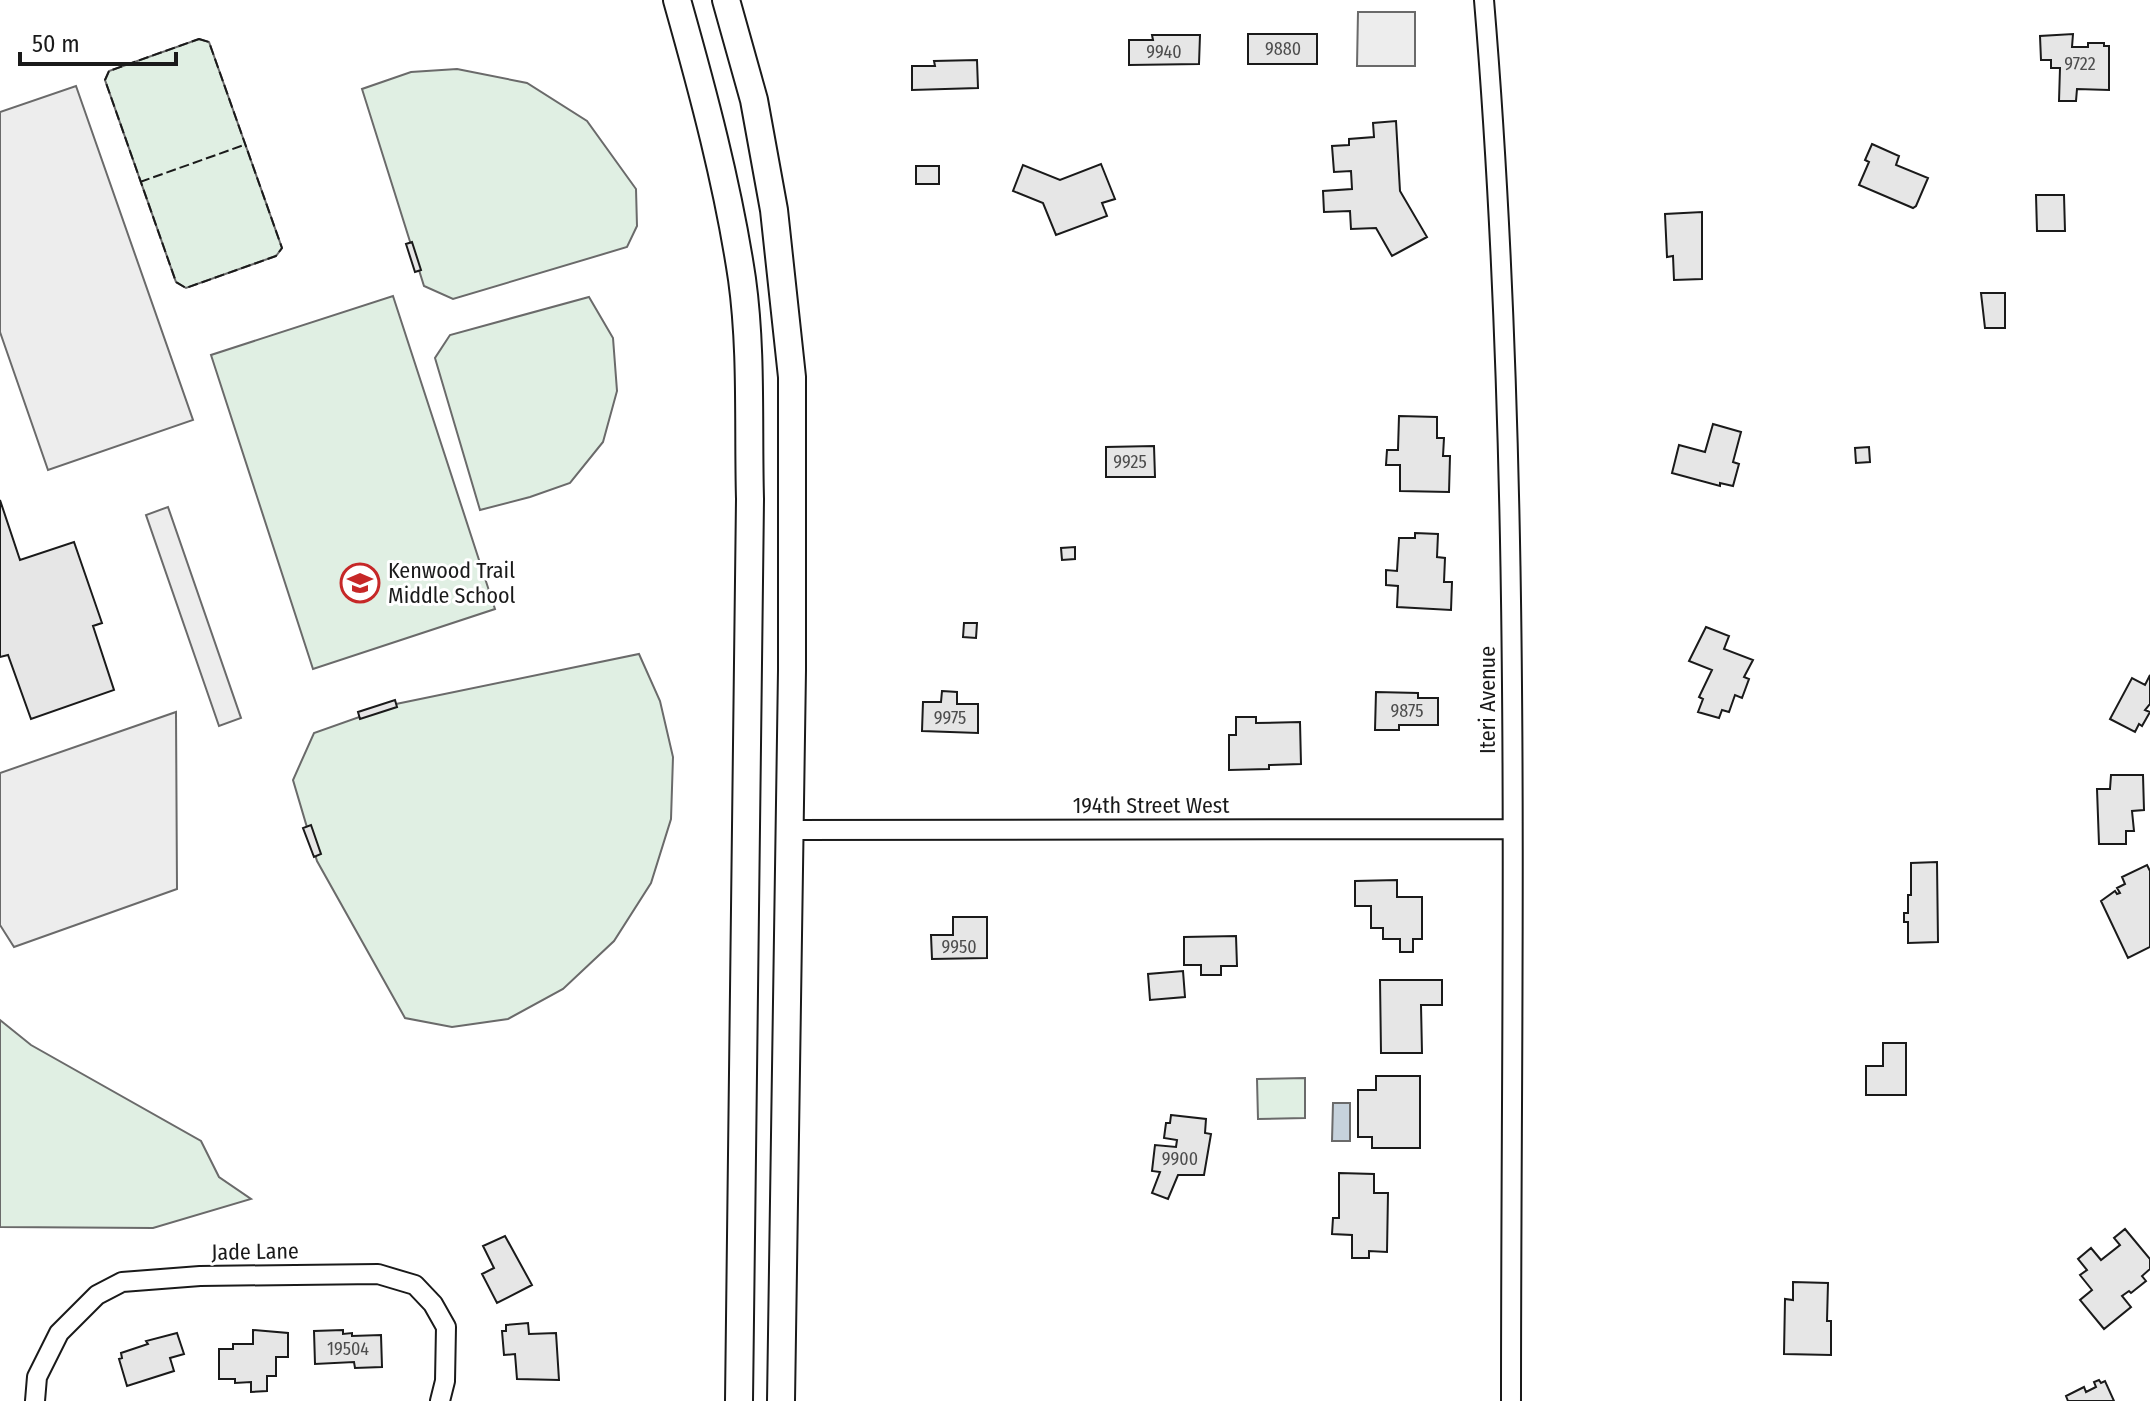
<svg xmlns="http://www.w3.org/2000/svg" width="2150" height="1401" font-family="'Fira Sans Condensed',sans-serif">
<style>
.green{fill:#e0efe3;stroke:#6a6a6a;stroke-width:2}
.parking{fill:#ededed;stroke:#6a6a6a;stroke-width:2}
.water{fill:#c6d2dc;stroke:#6a6a6a;stroke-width:2}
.building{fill:#e6e6e6;stroke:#1a1a1a;stroke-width:2}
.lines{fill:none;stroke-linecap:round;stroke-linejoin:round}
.minor-casing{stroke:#1a1a1a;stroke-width:22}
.secondary-casing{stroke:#1a1a1a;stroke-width:30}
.minor{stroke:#fff;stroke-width:18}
.secondary{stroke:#fff;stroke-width:26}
.fence{stroke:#1a1a1a;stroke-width:2;stroke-dasharray:10 4;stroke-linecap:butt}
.labels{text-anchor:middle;stroke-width:6;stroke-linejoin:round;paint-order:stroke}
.number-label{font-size:18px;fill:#4d4d4d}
.poi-label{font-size:22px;fill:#1a1a1a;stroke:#fff;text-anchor:start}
.street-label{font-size:22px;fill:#1a1a1a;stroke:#fff}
</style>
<rect width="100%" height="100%" fill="#fff"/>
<path class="green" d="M199 39 209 42 282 248 276 256 186 288 176 282 105 80 109 71Z
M457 69 527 83 587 121 636 189 637 226 627 247 453 299 424 286 362 89 411 72Z
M393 296 495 609 313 669 211 355Z
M589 297 613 338 617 391 603 442 570 483 530 497 480 510 435 358 450 335Z
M639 654 660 701 673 757 671 819 651 883 614 941 563 989 508 1019 452 1027 405 1018 317 861 293 780 314 733 396 704Z
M0 1020 31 1045 201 1141 219 1177 251 1199 153 1228 0 1227Z
M1305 1078V1118L1258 1119 1257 1079Z"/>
<path class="parking" d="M1358 12H1415V66H1357Z
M76 86 193 420 48 470 0 332V112Z
M168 507 241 718 219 726 146 515Z
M176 712 177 889 14 947 0 925V773Z"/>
<path class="water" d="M1333 1103H1350V1141H1332Z"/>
<path class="building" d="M1248 34H1317V64H1248Z
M2073 34 2072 47H2088V43H2104V46H2109V90L2077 89 2076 101H2059L2060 68H2051V60H2041L2040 36Z
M1152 35H1200L1199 64 1129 65V40H1153Z
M977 60 978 88 912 90V66H935L934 61Z
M1396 121 1400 191 1427 237 1392 256 1376 228 1351 229 1350 211 1324 212 1323 191 1352 189 1351 171 1334 172 1332 146 1349 145V139L1374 137 1373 123Z
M1872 144 1899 156 1896 165 1928 178 1916 206 1913 208 1859 185 1869 162 1865 160Z
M1101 164 1115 199 1102 203 1107 216 1056 235 1043 203 1013 191 1023 165 1060 180Z
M916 166H939V184H916Z
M2036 195H2064L2065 231H2037Z
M1702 212V279L1674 280 1673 256 1667 257 1665 214Z
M412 242 421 270 415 272 406 244Z
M1981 293H2005V328H1985Z
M1399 416 1437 417V438H1444L1443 456H1450L1449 492 1400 491V465H1386L1387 450H1398Z
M1713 424 1741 432 1733 462 1739 464 1733 486 1720 483V486L1672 473 1679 445 1705 452Z
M1154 446 1155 477H1106V447Z
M1869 447 1870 462 1856 463 1855 448Z
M0 500 20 560 74 542 102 623 93 626 114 690 31 719 8 655 0 657Z
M1415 533 1438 534 1437 557 1445 558 1444 582H1452L1451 610 1397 607 1398 586 1386 585V570L1397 571 1399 538H1415Z
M1075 547V559L1062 560 1061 548Z
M964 623H977L976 638 963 637Z
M1706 627 1729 636 1724 649 1753 660 1744 677 1749 679 1742 698 1735 695 1729 712 1722 710 1719 718 1698 712 1703 699 1699 697 1712 670 1689 661Z
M2150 675V704L2145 710 2150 712 2142 726 2139 724 2135 732 2110 719 2132 678 2145 685Z
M942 691 957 692V704H978V733L922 731 923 702H941Z
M1376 692 1418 693V698H1438V725H1399V730H1375Z
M395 700 397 707 360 719 358 712Z
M1236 717H1256V723L1300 722 1301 764 1269 765V769L1229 770V735H1236Z
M2111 775H2143L2144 810 2132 811 2134 831H2126V844H2099L2097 789H2110Z
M311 825 321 854 314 857 303 828Z
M1937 862 1938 942 1908 943V922H1904V913H1908V895H1911V863Z
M2147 865 2150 871V947L2128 958 2101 901 2115 891 2117 894 2120 893 2117 888 2125 884 2122 877Z
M1397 880V897H1422V939H1413V952H1400V939H1383V928H1371V906H1355V881Z
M953 917H987V958L932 959 931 935H953Z
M1236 936 1237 966H1221V975H1201V965H1184V937Z
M1183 971 1185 997 1150 1000 1148 974Z
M1380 980H1442V1005H1421L1422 1053H1381Z
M1883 1043H1906V1095H1866V1066H1883Z
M1376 1076H1420V1148H1372V1137H1358V1090H1376Z
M1171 1115 1206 1119 1205 1133 1211 1134 1204 1175H1178L1168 1199 1152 1193 1160 1172 1152 1171 1155 1145 1176 1147 1177 1140 1164 1138 1166 1123H1170Z
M1339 1173 1374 1174V1193H1388L1387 1252 1369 1251V1258H1352V1235L1332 1234 1333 1218H1339Z
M2125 1229 2150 1259V1269L2142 1276 2146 1281 2131 1293 2129 1291 2122 1296 2131 1307 2104 1329 2080 1300 2092 1290 2080 1275 2087 1270 2078 1259 2091 1248 2101 1260 2120 1245 2114 1238Z
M505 1236 532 1285 497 1303 482 1274 494 1268 483 1246Z
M1793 1282 1828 1283 1827 1321H1831V1355L1784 1354 1785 1299 1793 1300Z
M528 1323 529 1334 556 1333 559 1380 517 1379 515 1354 504 1355 502 1331H506V1325Z
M253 1330 288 1333V1357H276V1376H267V1391L251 1392V1382L235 1383V1379H219V1349H233V1344H253Z
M343 1330V1334L352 1333V1336L381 1335 382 1367 355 1368 354 1362 315 1364 314 1331Z
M177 1333 184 1354 170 1358 174 1371 127 1386 119 1359 122 1358 121 1353 148 1344 146 1341Z
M2099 1380 2101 1383 2105 1381 2114 1401H2068L2066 1396 2084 1387 2086 1392 2096 1387 2094 1382Z"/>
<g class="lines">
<defs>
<path id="minor" d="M1484 0C1523 465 1511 934 1511 1401
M790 830 1511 829
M35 1401 37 1377 59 1333 97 1295 122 1282 200 1276 378 1274 415 1285 433 1304 446 1327 445 1381 440 1401"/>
<path id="secondary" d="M677 0C703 92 728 185 742 279 752 351 748 426 750 499L739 1401
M726 0 754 100 774 210 792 377V670L781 1401"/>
</defs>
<use href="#minor" class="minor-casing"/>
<use href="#secondary" class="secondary-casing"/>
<use href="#minor" class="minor"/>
<use href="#secondary" class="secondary"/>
<path class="fence" d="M199 39 209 42 282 248 276 256 186 288 176 282 105 80 109 71Z
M140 182 244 145"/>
</g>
<defs>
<symbol id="school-ring" viewBox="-11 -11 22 22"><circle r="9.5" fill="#fff" stroke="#c62828" stroke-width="1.5"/><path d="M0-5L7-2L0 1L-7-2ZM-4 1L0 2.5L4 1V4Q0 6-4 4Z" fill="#c62828"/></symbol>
</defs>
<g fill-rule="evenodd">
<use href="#school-ring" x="338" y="561" width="44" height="44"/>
</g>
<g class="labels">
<g class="number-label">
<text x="1283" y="55">9880</text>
<text x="1164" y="58">9940</text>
<text x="2080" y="70">9722</text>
<text x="1130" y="468">9925</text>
<text x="1407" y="717">9875</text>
<text x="950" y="724">9975</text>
<text x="959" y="953">9950</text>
<text x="1180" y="1165">9900</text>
<text x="348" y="1355">19504</text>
</g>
<g class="poi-label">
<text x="388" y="578">Kenwood Trail<tspan x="388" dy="25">Middle School</tspan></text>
</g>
<g class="street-label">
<text transform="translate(1487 700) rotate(-90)" y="8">Iteri Avenue</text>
<text x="1151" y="813">194th Street West</text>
<text transform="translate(255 1251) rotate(-1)" y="8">Jade Lane</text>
</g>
</g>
<path d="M20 52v12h156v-12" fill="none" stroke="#1a1a1a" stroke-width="4"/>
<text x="32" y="52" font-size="24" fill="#1a1a1a" stroke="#ffffff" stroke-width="6" paint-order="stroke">50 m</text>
</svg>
